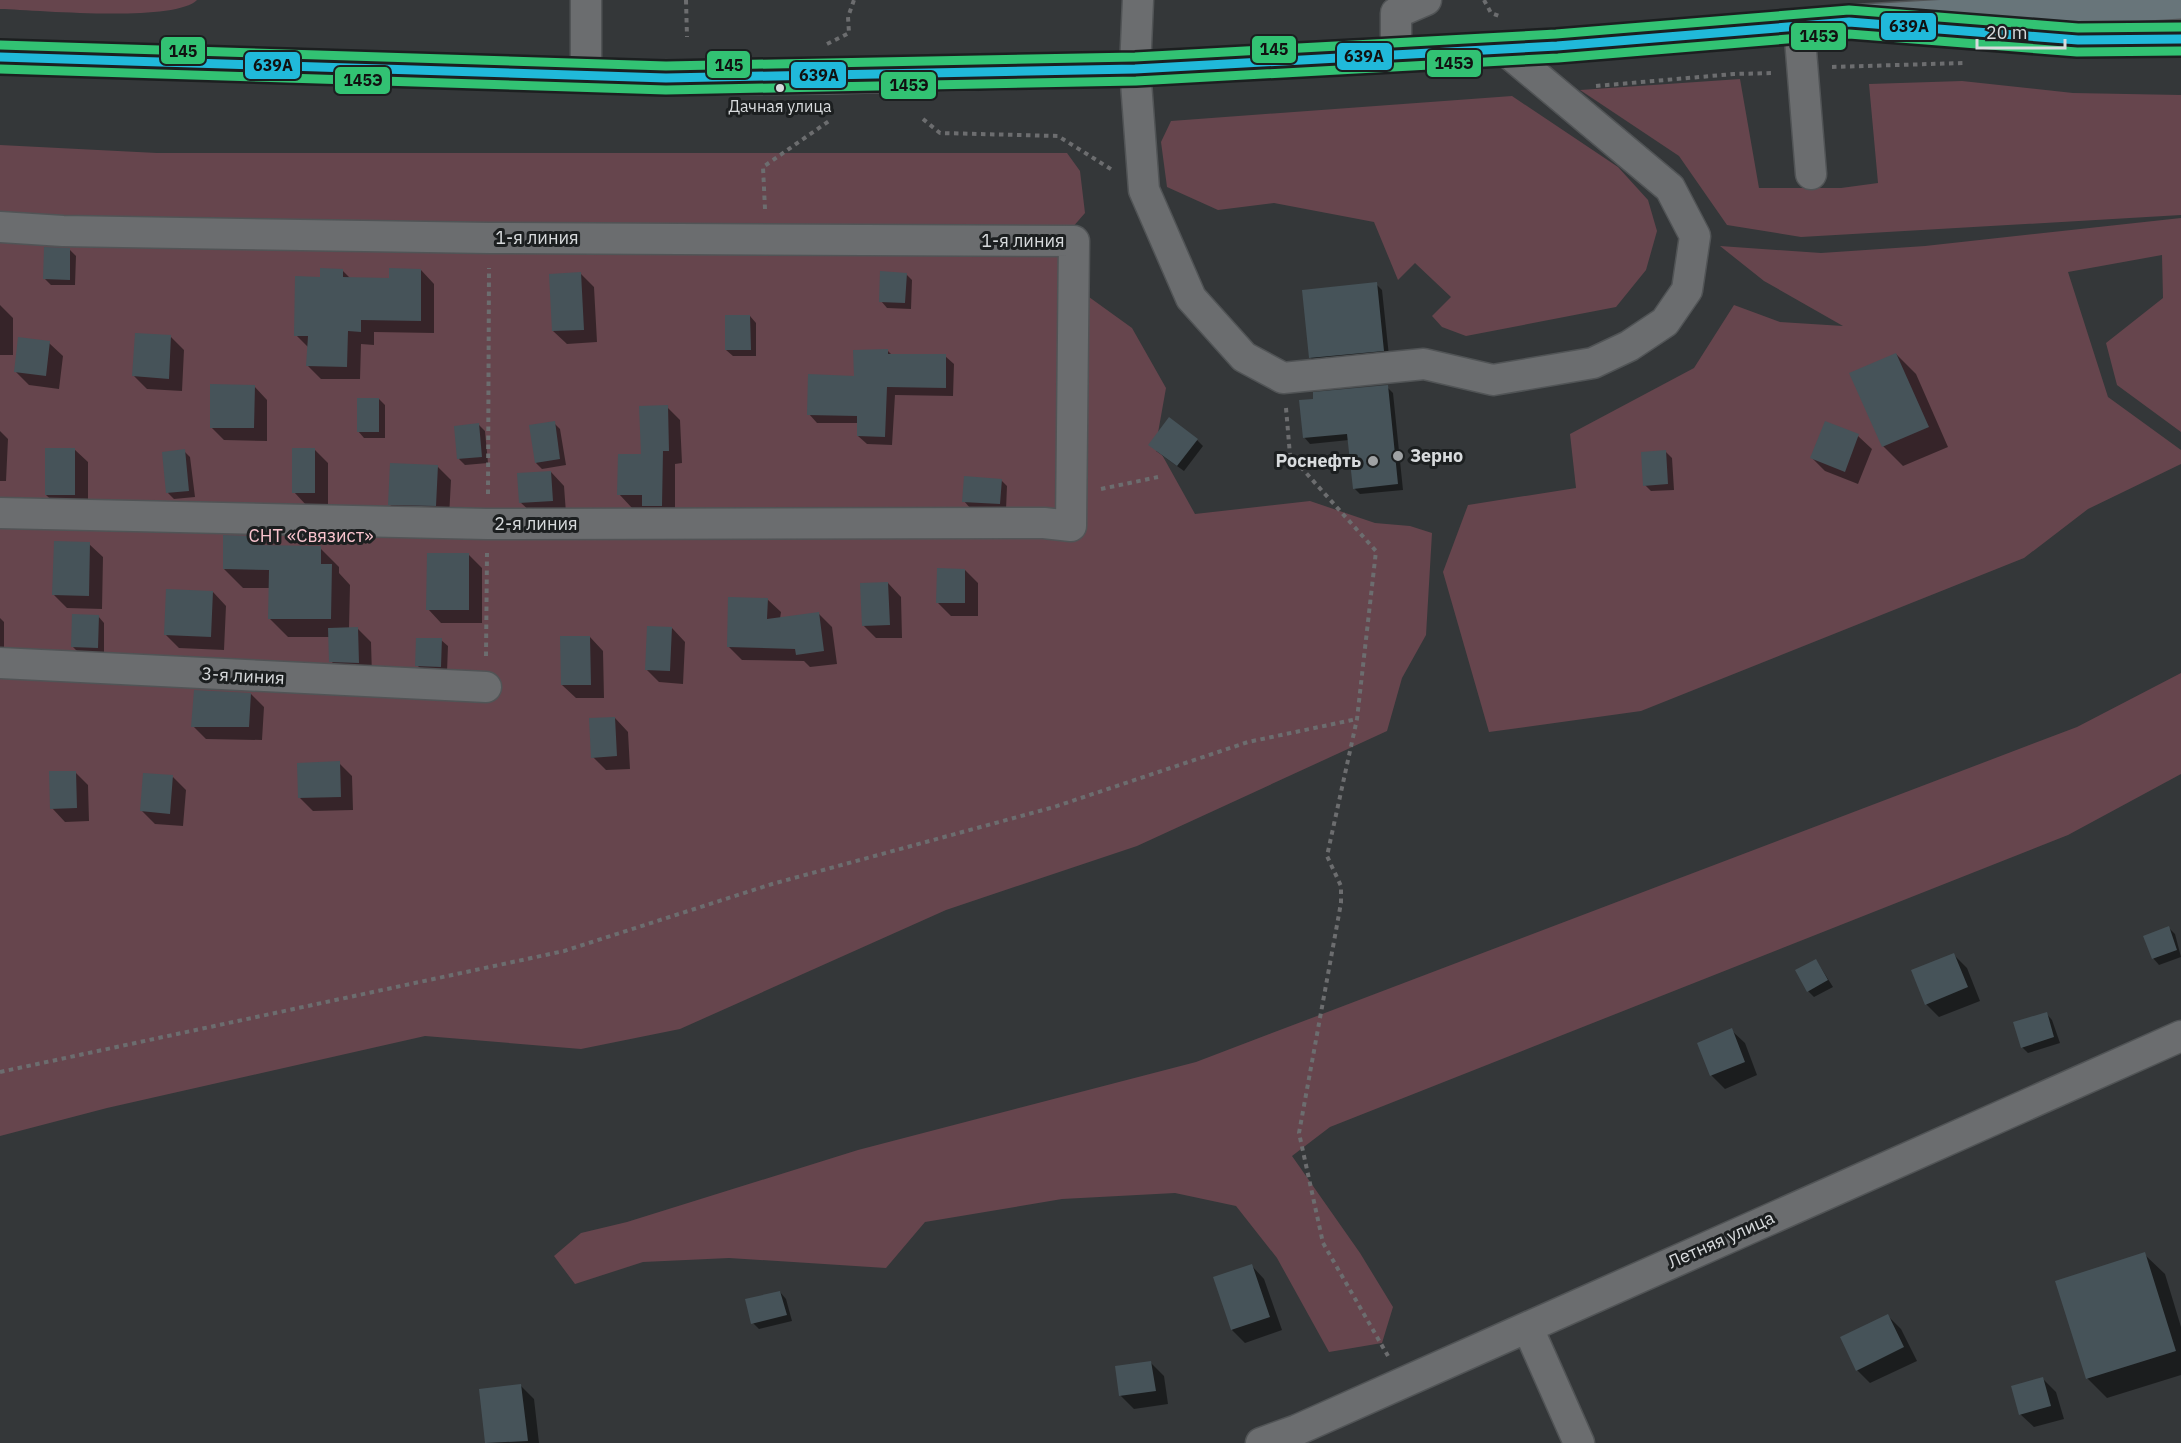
<svg xmlns="http://www.w3.org/2000/svg" width="2181" height="1443" font-family="'IBM Plex Sans',sans-serif">
<style>
.green{fill:#66454d}
.shadow{fill:#0007}
.building{fill:#465359}
.lines{fill:none;stroke-linecap:round;stroke-linejoin:round}
.minor-casing{stroke:#515456;stroke-width:33}
.highway-casing{stroke:#515456;stroke-width:36}
.path{stroke:#6c6d6f;stroke-width:4;stroke-dasharray:4.5 4.5;stroke-linecap:butt}
.minor{stroke:#6b6d6f;stroke-width:30}
.highway{stroke:#68757a;stroke-width:33}
.bus-1-casing{stroke:#1c1f20;stroke-width:14}
.bus-2-casing{stroke:#1c1f20;stroke-width:14}
.bus-3-casing{stroke:#1c1f20;stroke-width:14}
.bus-1{stroke:#20b9da;stroke-width:9}
.bus-2{stroke:#32c273;stroke-width:9}
.bus-3{stroke:#32c273;stroke-width:9}
.bus-dot{fill:#d8dbdd;stroke:#1c1f20;stroke-width:2}
.poi-dot{fill:#9fa2a4;stroke:#1c1f20;stroke-width:2}
.labels{text-anchor:middle;stroke-width:6;stroke-linejoin:round;paint-order:stroke}
.bus-label{font-size:16px;fill:#d8dbdd;stroke:#1c1f20}
.street-label{font-size:18px;fill:#d8dbdd;stroke:#1c1f20}
.poi-label{font-size:18px;font-weight:bold;fill:#d8dbdd;stroke:#1c1f20;text-anchor:start}
.park-label{font-size:18px;fill:#fac4ce;stroke:#1c1f20}
.line-badge{stroke:#1c1f20;stroke-width:2}
.pale-badge-label{font-size:16px;text-anchor:middle;font-weight:bold;fill:#111}
</style>
<rect width="100%" height="100%" fill="#343739"/>
<path class="green" d="M0 0H197C174 23 37 10 0 9Z
M1740 79 1759 188H1841L1878 183 1869 84 1962 81 2073 93 2181 95V215L1801 237 1727 225 1679 156 1580 90Z
M1512 96 1618 167 1648 200 1657 231 1646 270 1616 307 1466 336 1442 327 1432 316 1451 297 1415 263 1398 280 1374 222 1274 203 1218 210 1167 187 1161 142 1171 121Z
M0 145 157 153H1067L1080 171 1085 213 1065 236 1084 360 1089 297 1132 328 1166 388 1156 444 1195 514 1310 501 1375 523 1410 526 1432 533 1426 635 1402 678 1387 731 1137 846 946 910 680 1029 581 1049 425 1036 107 1108 0 1136Z
M2181 218V432L2117 385 2106 343 2163 298 2162 255 2068 272 2108 397 2181 450V464L2088 509 2024 558 1641 711 1489 732 1443 572 1468 505 1576 488 1570 434 1694 368 1734 305 1780 322 1843 326 1764 281 1720 246 1821 253 1925 246Z
M2181 673V774L2068 835 1330 1127 1292 1156 1360 1253 1393 1307 1382 1343 1329 1352 1277 1258 1236 1206 1175 1193 1062 1199 925 1222 886 1268 729 1258 643 1262 575 1284 554 1256 581 1233 627 1222 858 1150 1196 1062 2077 727Z"/>
<path class="shadow" d="M70 250 76 256 75 285H51L45 279Z
M342 270 351 279 390 280 421 270 434 284V333L374 332V345L361 344 360 379H321L308 366 309 348 296 335 321 278Z
M581 274 594 287 597 342 567 344 553 331Z
M906 274 912 280 911 309 887 308 881 301Z
M1376 284 1382 290 1389 356 1317 364 1310 357Z
M0 305 13 318V355H0Z
M750 316 756 323V356H733L726 350Z
M171 337 184 350 182 391 147 389 134 376Z
M49 343 63 356 59 389 29 385 16 372Z
M887 350 892 355 945 356 954 364 953 396 895 395 892 445 867 444 858 436 859 423H817L809 414Z
M1896 354 1916 374 1948 447 1903 466 1883 446Z
M254 386 267 400V441L224 440 211 427Z
M1387 387 1393 393 1403 490 1360 494 1354 488 1349 440 1310 444 1304 437Z
M379 399 385 405V438H364L358 431Z
M667 407 680 420 682 463 675 464V519H657L646 508H632L619 494Z
M554 423 560 429 566 465 542 469 536 463Z
M479 425 485 431 488 463 465 465 459 459Z
M0 431 8 439 6 481H0Z
M1858 436 1872 449 1858 484 1825 471 1812 458Z
M1197 440 1203 446 1184 471 1156 451Z
M74 449 88 462V508H60L46 495Z
M315 450 328 463V506H307L294 492Z
M184 451 190 457 195 497 174 499 168 493Z
M1665 451 1672 458 1674 490 1651 491 1645 485Z
M438 467 451 480 449 518 403 517 389 504Z
M551 472 564 486 566 513 534 515 520 502Z
M1001 480 1007 486 1006 510 970 508 964 501Z
M255 538 264 547 320 548 339 567V573L350 585 349 629H358L371 642 372 676 344 675 331 661 330 637H288L269 618 270 588H243L224 569Z
M89 544 103 557 102 609 67 608 54 595Z
M469 555 482 568V623H441L428 609Z
M965 570 978 583V616H951L938 603Z
M888 583 901 597 902 638H876L863 625Z
M213 592 226 606 224 650 179 648 166 635Z
M767 599 781 612 780 619 819 614 832 627 837 664 810 667 804 661 742 660 729 647Z
M98 616 104 623V653H79L73 647Z
M0 618 4 622V661L0 662Z
M672 628 685 642 683 684 659 682 646 669Z
M590 637 603 651 604 698H576L562 685Z
M441 640 448 646 447 672 423 671 417 665Z
M251 694 264 707 262 740 206 739 193 726Z
M615 718 628 732 630 769 606 770 593 757Z
M339 763 352 776 353 810 313 811 300 798Z
M75 772 88 785 89 821 65 822 52 808Z
M173 777 186 790 183 826 155 824 142 811Z
M2169 928 2175 934 2181 957 2159 965 2153 958Z
M1954 955 1967 968 1980 1001 1939 1017 1926 1004Z
M1816 960 1833 987 1814 997 1808 991Z
M2046 1013 2052 1020 2060 1043 2028 1053 2022 1047Z
M1731 1030 1745 1043 1757 1075 1725 1089 1711 1075Z
M2144 1254 2165 1274 2181 1327V1375L2107 1398 2087 1378Z
M1251 1265 1264 1279 1282 1330 1245 1343 1232 1330Z
M780 1292 786 1299 792 1321 759 1329 753 1323Z
M1888 1316 1901 1329 1917 1361 1870 1383 1857 1370Z
M1151 1363 1164 1376 1168 1404 1134 1409 1120 1395Z
M2043 1379 2056 1392 2064 1419 2034 1427 2020 1414Z
M521 1386 534 1399 539 1443H487L481 1390Z"/>
<path class="building" d="M44 247 70 248V280L43 279Z
M320 268 343 269V277L389 278V268L421 269V321L361 320V332L348 331 347 367 306 366 308 336H294L295 276 320 277Z
M880 271 907 273 905 303 879 302Z
M581 272 584 330 552 331 549 274Z
M1377 282 1384 351 1309 358 1302 290Z
M725 315H750L751 350H725Z
M135 333 171 335 169 379 132 376Z
M18 337 50 341 46 376 14 372Z
M888 349V354H946V388L887 387 885 437 857 436V416L807 415 808 374 854 376 853 350Z
M1896 353 1929 427 1882 447 1849 373Z
M210 384 255 385 254 428H210Z
M1388 385 1398 484 1353 489 1347 434 1303 438 1299 400 1313 399V392Z
M357 398H379V432H357Z
M668 405 669 451H663L662 506H642V495H617L618 454H641L639 406Z
M1169 417 1198 439 1177 466 1148 445Z
M555 421 560 459 535 463 529 425Z
M1825 421 1859 434 1845 472 1810 458Z
M479 423 482 457 457 459 454 426Z
M45 448H75V495H45Z
M292 448H315V493H292Z
M185 449 189 491 166 493 162 452Z
M1666 450 1668 484 1643 486 1641 452Z
M390 463 438 465 436 506 388 505Z
M551 471 553 501 519 503 517 473Z
M964 476 1002 479 1000 504 962 502Z
M223 535 255 536V545L321 546V564H332L331 619H268L269 570 223 569Z
M54 541 90 542 89 596 52 595Z
M427 553H469V610H426Z
M937 568 965 569V603H936Z
M888 582 890 625 862 626 860 583Z
M166 589 213 591 211 637 164 635Z
M728 597 768 598 767 619 819 612 824 651 796 655 795 649 727 647Z
M72 614 99 615 98 648 71 647Z
M647 626 672 627 670 671 645 670Z
M358 627 359 663 329 662 328 628Z
M560 636H590L591 685H561Z
M416 638H442L441 667 415 666Z
M194 690 251 693 249 727H191Z
M615 717 617 756 591 758 589 718Z
M340 761 341 797 298 798 297 763Z
M49 771H76L77 808 50 809Z
M143 773 173 775 170 814 140 811Z
M2169 926 2177 950 2152 959 2143 936Z
M1954 953 1968 987 1925 1005 1911 970Z
M1816 959 1828 980 1807 992 1795 970Z
M2047 1012 2054 1037 2021 1048 2013 1022Z
M1732 1028 1745 1062 1710 1076 1697 1043Z
M2145 1252 2176 1351 2086 1379 2055 1281Z
M1252 1264 1270 1317 1231 1330 1213 1277Z
M780 1291 787 1315 751 1324 745 1299Z
M1888 1314 1904 1347 1856 1371 1840 1337Z
M1151 1361 1156 1391 1119 1396 1115 1366Z
M2043 1377 2051 1406 2019 1415 2011 1386Z
M521 1384 528 1441 485 1443 479 1389Z"/>
<g class="lines">
<defs>
<path id="minor" d="M586 0V75
M1138 0 1135 69 1144 190 1191 298 1244 357 1283 378 1424 364 1493 380 1593 363 1629 346 1665 322 1687 290 1695 236 1670 188 1504 49
M1799 26 1811 174
M1396 55V13L1426 0
M0 227 63 231 489 238 1074 241 1071 526 1044 523 487 524 0 513
M0 663 486 687
M1528 1328 1579 1443
M1261 1443 1297 1430 2181 1036"/>
<path id="highway" d="M1970 32 2078 40 2181 39
M0 57 666 78 828 77 1135 69 1396 55 1557 46 1849 22 2181 2"/>
</defs>
<use href="#minor" class="minor-casing"/>
<use href="#highway" class="highway-casing"/>
<path class="path" d="M686 0 687 37
M1484 0 1491 13 1499 16
M827 44 849 33 848 17 854 0
M1832 67 1963 63
M1596 86 1734 74 1774 73
M923 119 940 133 1058 136 1114 171
M765 209 763 167 829 121
M1286 408 1290 455 1376 551 1357 719 1327 856 1341 886V903L1299 1133 1323 1243 1388 1356
M1101 489 1158 477
M488 494 489 268
M486 656 487 553
M0 1072 564 951 772 884 1054 807 1248 742 1357 719"/>
<use href="#minor" class="minor"/>
<use href="#highway" class="highway"/>
<defs>
<path id="bus-1" d="M0 57 666 78 1135 69 1557 46 1849 22 2078 40 2181 39"/>
<path id="bus-2" d="M0 69 666 90 1136 81 1558 58 1849 34 2077 52 2181 51"/>
<path id="bus-3" d="M0 45 666 66 1135 57 1556 34 1849 10 2078 28 2181 27"/>
</defs>
<use href="#bus-1" class="bus-1-casing"/>
<use href="#bus-2" class="bus-2-casing"/>
<use href="#bus-3" class="bus-3-casing"/>
<use href="#bus-1" class="bus-1"/>
<use href="#bus-2" class="bus-2"/>
<use href="#bus-3" class="bus-3"/>
</g>
<circle class="bus-dot" cx="780" cy="88" r="5"/>
<g class="poi-dot">
<circle cx="1398" cy="456" r="6"/>
<circle cx="1373" cy="461" r="6"/>
</g>
<g class="labels">
<g class="bus-label">
<text x="780" y="112">Дачная улица</text>
</g>
<g class="street-label">
<text x="537" y="244">1-я линия</text>
<text x="1023" y="247">1-я линия</text>
<text x="536" y="530">2-я линия</text>
<text transform="translate(243 676) rotate(3)" y="6">3-я линия</text>
<text transform="translate(1721 1240) rotate(-24)" y="6">Летняя улица</text>
</g>
<g class="poi-label">
<text x="1410" y="462">Зерно</text>
<text x="1361" y="467" text-anchor="end">Роснефть</text>
</g>
<g class="park-label">
<text x="311" y="542">СНТ «Связист»</text>
</g>
</g>
<g class="line-badge">
<rect x="1880" y="12" width="57" height="29" rx="6" fill="#20b9da"/>
<rect x="1790" y="22" width="57" height="29" rx="6" fill="#32c273"/>
<rect x="1251" y="35" width="46" height="29" rx="6" fill="#32c273"/>
<rect x="160" y="36" width="46" height="29" rx="6" fill="#32c273"/>
<rect x="1336" y="42" width="57" height="29" rx="6" fill="#20b9da"/>
<rect x="1426" y="49" width="56" height="29" rx="6" fill="#32c273"/>
<rect x="706" y="50" width="45" height="29" rx="6" fill="#32c273"/>
<rect x="244" y="51" width="57" height="29" rx="6" fill="#20b9da"/>
<rect x="790" y="61" width="57" height="28" rx="6" fill="#20b9da"/>
<rect x="334" y="66" width="57" height="29" rx="6" fill="#32c273"/>
<rect x="880" y="71" width="57" height="29" rx="6" fill="#32c273"/>
</g>
<g class="pale-badge-label">
<text x="1909" y="32">639А</text>
<text x="1819" y="42">145Э</text>
<text x="1274" y="55">145</text>
<text x="183" y="57">145</text>
<text x="1364" y="62">639А</text>
<text x="1454" y="69">145Э</text>
<text x="729" y="71">145</text>
<text x="273" y="71">639А</text>
<text x="819" y="81">639А</text>
<text x="363" y="86">145Э</text>
<text x="909" y="91">145Э</text>
</g>
<path d="M1977 39v9h88v-9" fill="none" stroke="#d8dbdd" stroke-width="3"/>
<text x="1986" y="39" font-size="18" fill="#d8dbdd" stroke="#1c1f20" stroke-width="4.5" paint-order="stroke">20 m</text>
</svg>
